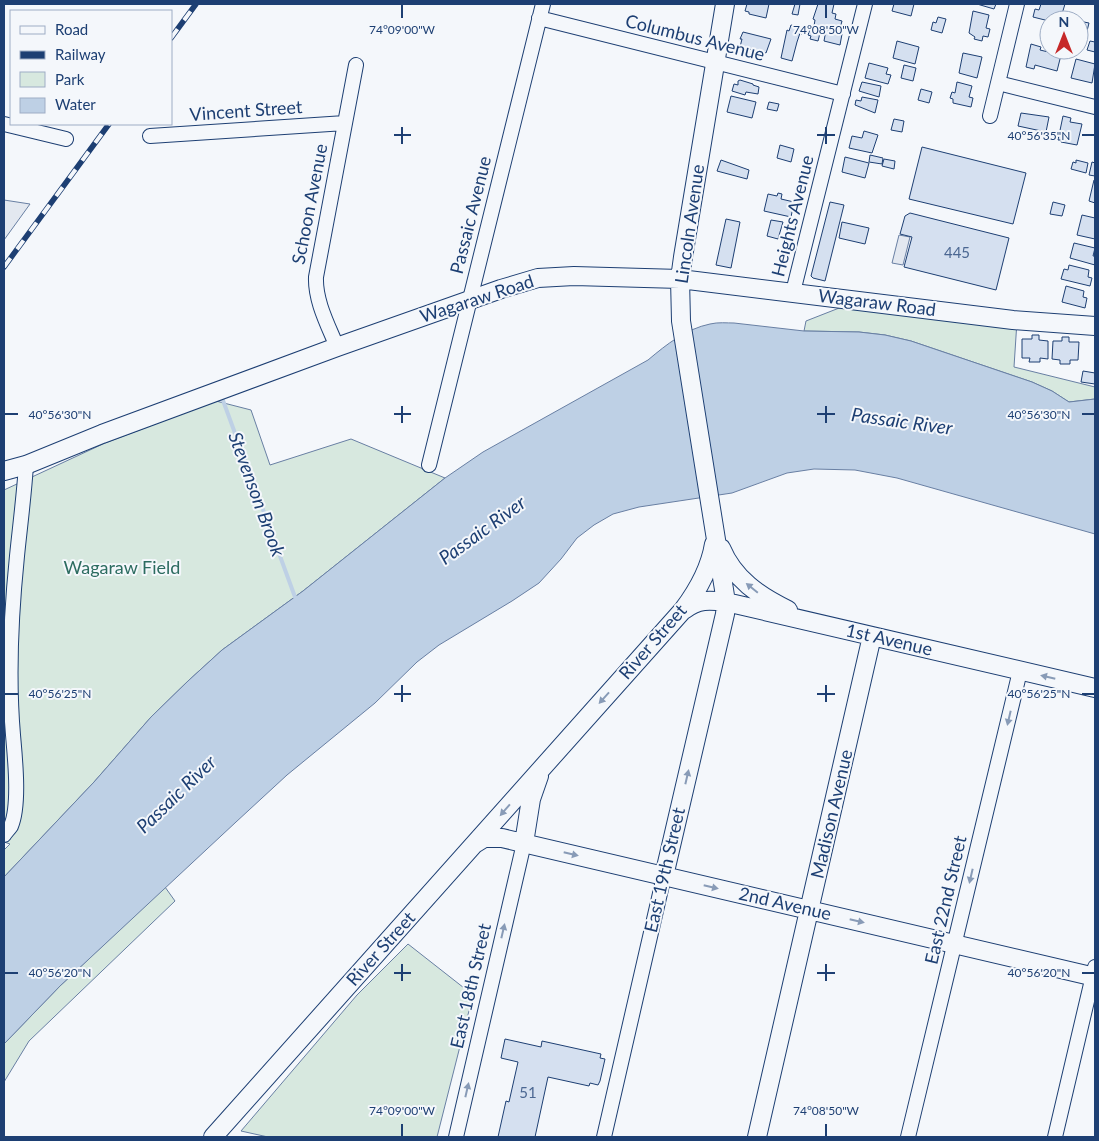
<svg xmlns="http://www.w3.org/2000/svg" width="1099" height="1141" font-family="Lato,sans-serif">
<style>
.green{fill:#d7e8df;stroke:#687fa3}
.parking{fill:#e3e8f0;stroke:#687fa3}
.water{fill:#bed0e5;stroke:#687fa3}
.lines{fill:none;stroke-linecap:round;stroke-linejoin:round}
.stream{stroke:#bed0e5;stroke-width:4}
.building{fill:#d5e0f0;stroke:#1d3f73}
.minor-casing{stroke:#1d3f73;stroke-width:16}
.major-casing{stroke:#1d3f73;stroke-width:20}
.minor{stroke:#f4f7fb;stroke-width:14}
.major{stroke:#f4f7fb;stroke-width:18}
.rail-casing{stroke:#1d3f73;stroke-width:5.5}
.rail{stroke:#f4f7fb;stroke-width:4;stroke-dasharray:11;stroke-linecap:butt}
.oneway{fill:#889bb7}
.ticks{fill:none;stroke:#1d3f73;stroke-width:2}
.labels{text-anchor:middle;stroke-width:4;stroke-linejoin:round;paint-order:stroke}
.number-label{font-size:15px;fill:#4b6792}
.street-label{font-size:18px;fill:#1d3f73;stroke:#f4f7fb}
.park-label{font-size:18px;fill:#2c6c60;stroke:#f4f7fb}
.water-label{font-size:19px;font-style:italic;fill:#1d3f73;stroke:#f4f7fb}
.ticks-label{font-size:12px;text-anchor:middle;fill:#1d3f73;stroke:#f4f7fb;stroke-width:4;stroke-linejoin:round;paint-order:stroke}
</style>
<rect width="100%" height="100%" fill="#f4f7fb"/>
<path class="green" d="M857 301 1017 321 1014 367 1095 387V399L1069 402 1052 391 1032 382 911 341 885 335 859 332 804 331 806 321Z
M216 401 251 410 270 465 351 439 445 478 303 591 222 650 188 681 151 717 94 782 4 877V850L10 844 4 842V490L105 443Z
M165 887 175 901 29 1041 4 1082V1044L60 986Z
M408 944 473 995 437 1137H268L241 1131 357 995Z"/>
<path class="parking" d="M4 200 30 204 4 240Z
M899 235 910 237 903 265 892 263Z"/>
<path class="water" d="M734 323 804 331 859 332 885 335 911 341 1032 382 1052 391 1069 402 1095 399V534L897 478 855 470 814 469 787 473 732 493 639 507 613 514 594 525 577 538 561 559 539 583 512 601 439 645 417 662 375 703 287 775 236 822 60 986 4 1044V877L94 782 151 717 188 681 222 650 303 591 445 478 483 452 648 360C667 344 686 329 710 324 718 322 727 323 734 323Z"/>
<g class="lines">
<path class="stream" d="M221 395 295 597"/>
</g>
<path class="building" d="M747 4H769L766 18 749 14V12L745 11Z
M795 4H800L798 15 792 14Z
M818 4H834L832 13 836 14 835 19 842 21 839 32 814 26 815 20 813 19Z
M894 4H914L911 16 892 11Z
M977 4H996L994 9Z
M1041 4H1065L1062 14 1060 13 1058 20 1053 19 1049 21 1033 17 1035 9 1039 10Z
M973 11 989 15 986 28 990 29 988 37 983 36 982 41 974 39 975 37 969 33Z
M938 17 946 19 942 33 931 30 933 22 936 23Z
M1079 21 1089 23 1086 35 1079 34Z
M791 25 804 28 802 34 800 33 797 42 792 61 781 58 787 30 789 31Z
M813 27 821 29 818 41 810 39 811 36 808 35 810 29 813 30Z
M826 30 842 34 840 45 824 41Z
M743 32 771 39 766 53 740 47 742 39H740Z
M897 41 919 47 915 64 893 58Z
M1090 41 1095 42V52L1087 50Z
M1031 44 1041 47 1040 50 1061 55 1057 71 1035 65 1034 69 1026 67Z
M963 53 982 57 977 78 959 73Z
M1076 59 1095 64 1092 83 1071 78Z
M869 63 888 68 886 74 891 75 888 84 865 78Z
M904 65 916 68 913 81 901 78Z
M740 80 753 84V85L759 87 758 94 746 92 745 95 732 91 734 84 738 85V81Z
M862 82 881 86 879 97 859 91Z
M957 82 972 86 969 97 973 98 971 107 953 103V99L950 98 952 92 955 93Z
M921 89 932 92 929 103 918 100Z
M731 96 756 102 752 118 727 112Z
M862 97 878 100 875 113 855 105 856 100 861 101Z
M769 102 779 104 777 111 767 109Z
M1021 113 1049 117 1046 132 1018 126Z
M1063 116 1071 118 1070 122 1082 124 1077 145 1061 142 1062 140H1058Z
M894 119 904 121 902 132 891 130Z
M864 131 878 135 872 153 849 148 852 136 862 138Z
M780 145 794 149 791 162 777 158Z
M922 147 1026 173 1013 224 909 199Z
M870 155 883 158 882 164 869 162Z
M845 157 869 163 865 178 842 172Z
M884 159 895 161 894 169 882 166Z
M721 160 749 170 747 179 717 171Z
M1076 160 1088 163 1086 173 1071 169 1073 162 1076 163Z
M1092 162 1095 163V176L1089 175Z
M1094 180 1095 181V203L1089 201Z
M778 193 782 194 781 199 794 202 791 217 764 211 768 194 777 196Z
M830 202 844 205 825 281 813 278 811 276Z
M1053 202 1065 205 1062 216 1050 214Z
M910 213 1009 238 996 290 904 267 912 237 900 234 905 216Z
M1082 215 1095 218V239L1077 235Z
M726 219 740 222 731 268 716 265Z
M771 220 783 222 778 239 767 236Z
M842 222 869 228 865 244 839 238Z
M1074 243 1095 248 1093 256H1095V265L1070 258Z
M1069 265 1089 270 1088 277 1092 278 1090 286 1061 279 1064 269 1068 270Z
M1066 286 1084 291 1083 297 1087 298 1085 308 1062 302Z
M1032 335H1039V340L1048 341V359L1040 358V362H1029L1030 358H1022V339H1032Z
M1062 337H1069V342H1079L1078 360H1070V364H1060V360L1052 359 1053 341H1062Z
M1083 371 1095 373V384L1081 382Z
M505 1039 541 1047 542 1041 601 1054 600 1058 605 1059 600 1081 598 1085 590 1083 589 1086 548 1077 535 1137H498L506 1101 509 1102 518 1062 501 1058Z"/>
<g class="lines">
<defs>
<path id="minor" d="M539 18 843 94
M998 83 1095 107
M990 116 1017 4
M4 124 66 139
M150 136 345 123
M793 292 865 4
M337 347C328 325 315 301 316 277L356 65
M429 465 543 4
M4 835C6 832 9 829 11 826 20 805 15 758 13 735 8 676 11 615 17 556 20 526 24 496 26 465
M456 1137 524 843
M604 1137 664 876
M908 1137 1020 671
M1055 1137 1095 967"/>
<path id="major" d="M4 471 26 465 102 434 337 347 501 289 538 278 574 276 680 279 1013 320 1095 326
M721 548C734 579 759 596 788 610
M684 610C698 599 709 600 726 602L1095 688
M476 843 484 838H502L1095 977
M524 843 531 799 539 776
M664 876 725 614 726 602 681 321 680 279 683 257 725 4
M213 1137 683 610C698 590 710 569 714 544
M757 1137 872 636"/>
</defs>
<use href="#minor" class="minor-casing"/>
<use href="#major" class="major-casing"/>
<use href="#minor" class="minor"/>
<use href="#major" class="major"/>
<defs>
<path id="rail" d="M171 38 196 4
M4 267 109 124"/>
</defs>
<use href="#rail" class="rail-casing"/>
<use href="#rail" class="rail"/>
</g>
<defs><path id="oneway-solid" d="M-6-.8H1V-3.2L6.5 0L1 3.2V.8H-6Z" transform="scale(1.25)"/></defs>
<g class="oneway">
<use href="#oneway-solid" transform="translate(752 588) rotate(-141)"/>
<use href="#oneway-solid" transform="translate(1048 677) rotate(-167)"/>
<use href="#oneway-solid" transform="translate(604 698) rotate(132)"/>
<use href="#oneway-solid" transform="translate(1009 718) rotate(103)"/>
<use href="#oneway-solid" transform="translate(687 777) rotate(-77)"/>
<use href="#oneway-solid" transform="translate(505 810) rotate(131)"/>
<use href="#oneway-solid" transform="translate(571 854) rotate(13)"/>
<use href="#oneway-solid" transform="translate(971 876) rotate(103)"/>
<use href="#oneway-solid" transform="translate(711 887) rotate(13)"/>
<use href="#oneway-solid" transform="translate(857 921) rotate(13)"/>
<use href="#oneway-solid" transform="translate(503 931) rotate(-77)"/>
<use href="#oneway-solid" transform="translate(467 1090) rotate(-77)"/>
</g>
<path class="ticks" d="M402 5V18M826 5V18M402 127V144M826 127V144M394 135H411M817 135H835M1082 135H1094M402 406V423M826 406V423M5 414H18M394 414H411M817 414H835M1082 414H1094M402 685V702M826 685V702M5 694H18M394 694H411M817 694H835M1082 694H1094M402 964V981M826 964V981M5 973H18M394 973H411M817 973H835M1082 973H1094M402 1124V1136M826 1124V1136"/>
<g class="labels">
<g class="number-label">
<text x="957" y="258">445</text>
<text x="528" y="1098">51</text>
</g>
<g class="street-label">
<text transform="translate(695 38) rotate(14)" y="6">Columbus Avenue</text>
<text transform="translate(246 111) rotate(-4)" y="6">Vincent Street</text>
<text transform="translate(310 204) rotate(-79)" y="6">Schoon Avenue</text>
<text transform="translate(471 215) rotate(-76)" y="6">Passaic Avenue</text>
<text transform="translate(793 216) rotate(-76)" y="6">Heights Avenue</text>
<text transform="translate(690 224) rotate(-82)" y="6">Lincoln Avenue</text>
<text transform="translate(477 299) rotate(-18)" y="6">Wagaraw Road</text>
<text transform="translate(877 303) rotate(7)" y="6">Wagaraw Road</text>
<text transform="translate(889 640) rotate(13)" y="6">1st Avenue</text>
<text transform="translate(653 642) rotate(-49)" y="6">River Street</text>
<text transform="translate(832 814) rotate(-77)" y="6">Madison Avenue</text>
<text transform="translate(665 870) rotate(-77)" y="6">East 19th Street</text>
<text transform="translate(946 900) rotate(-77)" y="6">East 22nd Street</text>
<text transform="translate(785 904) rotate(13)" y="6">2nd Avenue</text>
<text transform="translate(381 949) rotate(-48)" y="6">River Street</text>
<text transform="translate(471 986) rotate(-77)" y="6">East 18th Street</text>
</g>
<g class="park-label">
<text x="122" y="574">Wagaraw Field</text>
</g>
<g class="water-label">
<text transform="translate(902 421) rotate(8)" y="7">Passaic River</text>
<text transform="translate(257 494) rotate(70)" y="7">Stevenson Brook</text>
<text transform="translate(482 530) rotate(-36)" y="7">Passaic River</text>
<text transform="translate(176 794) rotate(-44)" y="7">Passaic River</text>
</g>
</g>
<g class="ticks-label">
<text x="402" y="34">74°09'00"W</text>
<text x="826" y="34">74°08'50"W</text>
<text x="1039" y="140">40°56'35"N</text>
<text x="60" y="419">40°56'30"N</text>
<text x="1039" y="419">40°56'30"N</text>
<text x="60" y="698">40°56'25"N</text>
<text x="1039" y="698">40°56'25"N</text>
<text x="60" y="977">40°56'20"N</text>
<text x="1039" y="977">40°56'20"N</text>
<text x="402" y="1115">74°09'00"W</text>
<text x="826" y="1115">74°08'50"W</text>
</g>
<rect width="1099" height="1141" fill="none" stroke="#1d3f73" stroke-width="10"/>
<rect x="10" y="10" width="162" height="115" fill="#f4f7fb" stroke="#9eadc5"/>
<rect x="20" y="26" width="25" height="8" fill="#f4f7fb" stroke="#9eadc5"/>
<text x="55" y="35" font-size="15" fill="#1d3f73">Road</text>
<rect x="20" y="51" width="25" height="8" fill="#1d3f73" stroke="#9eadc5"/>
<text x="55" y="60" font-size="15" fill="#1d3f73">Railway</text>
<rect x="20" y="72" width="25" height="15" fill="#d7e8df" stroke="#9eadc5"/>
<text x="55" y="85" font-size="15" fill="#1d3f73">Park</text>
<rect x="20" y="98" width="25" height="15" fill="#bed0e5" stroke="#9eadc5"/>
<text x="55" y="110" font-size="15" fill="#1d3f73">Water</text>
<g transform="translate(1064 35)"><circle r="24" fill="#f4f7fb" stroke="#9eadc5"/>
<path d="M0-4L9 19L0 12L-9 19Z" fill="#c62828"/>
<text y="-8" font-size="14" font-weight="bold" text-anchor="middle" fill="#1d3f73">N</text>
</g>
</svg>
